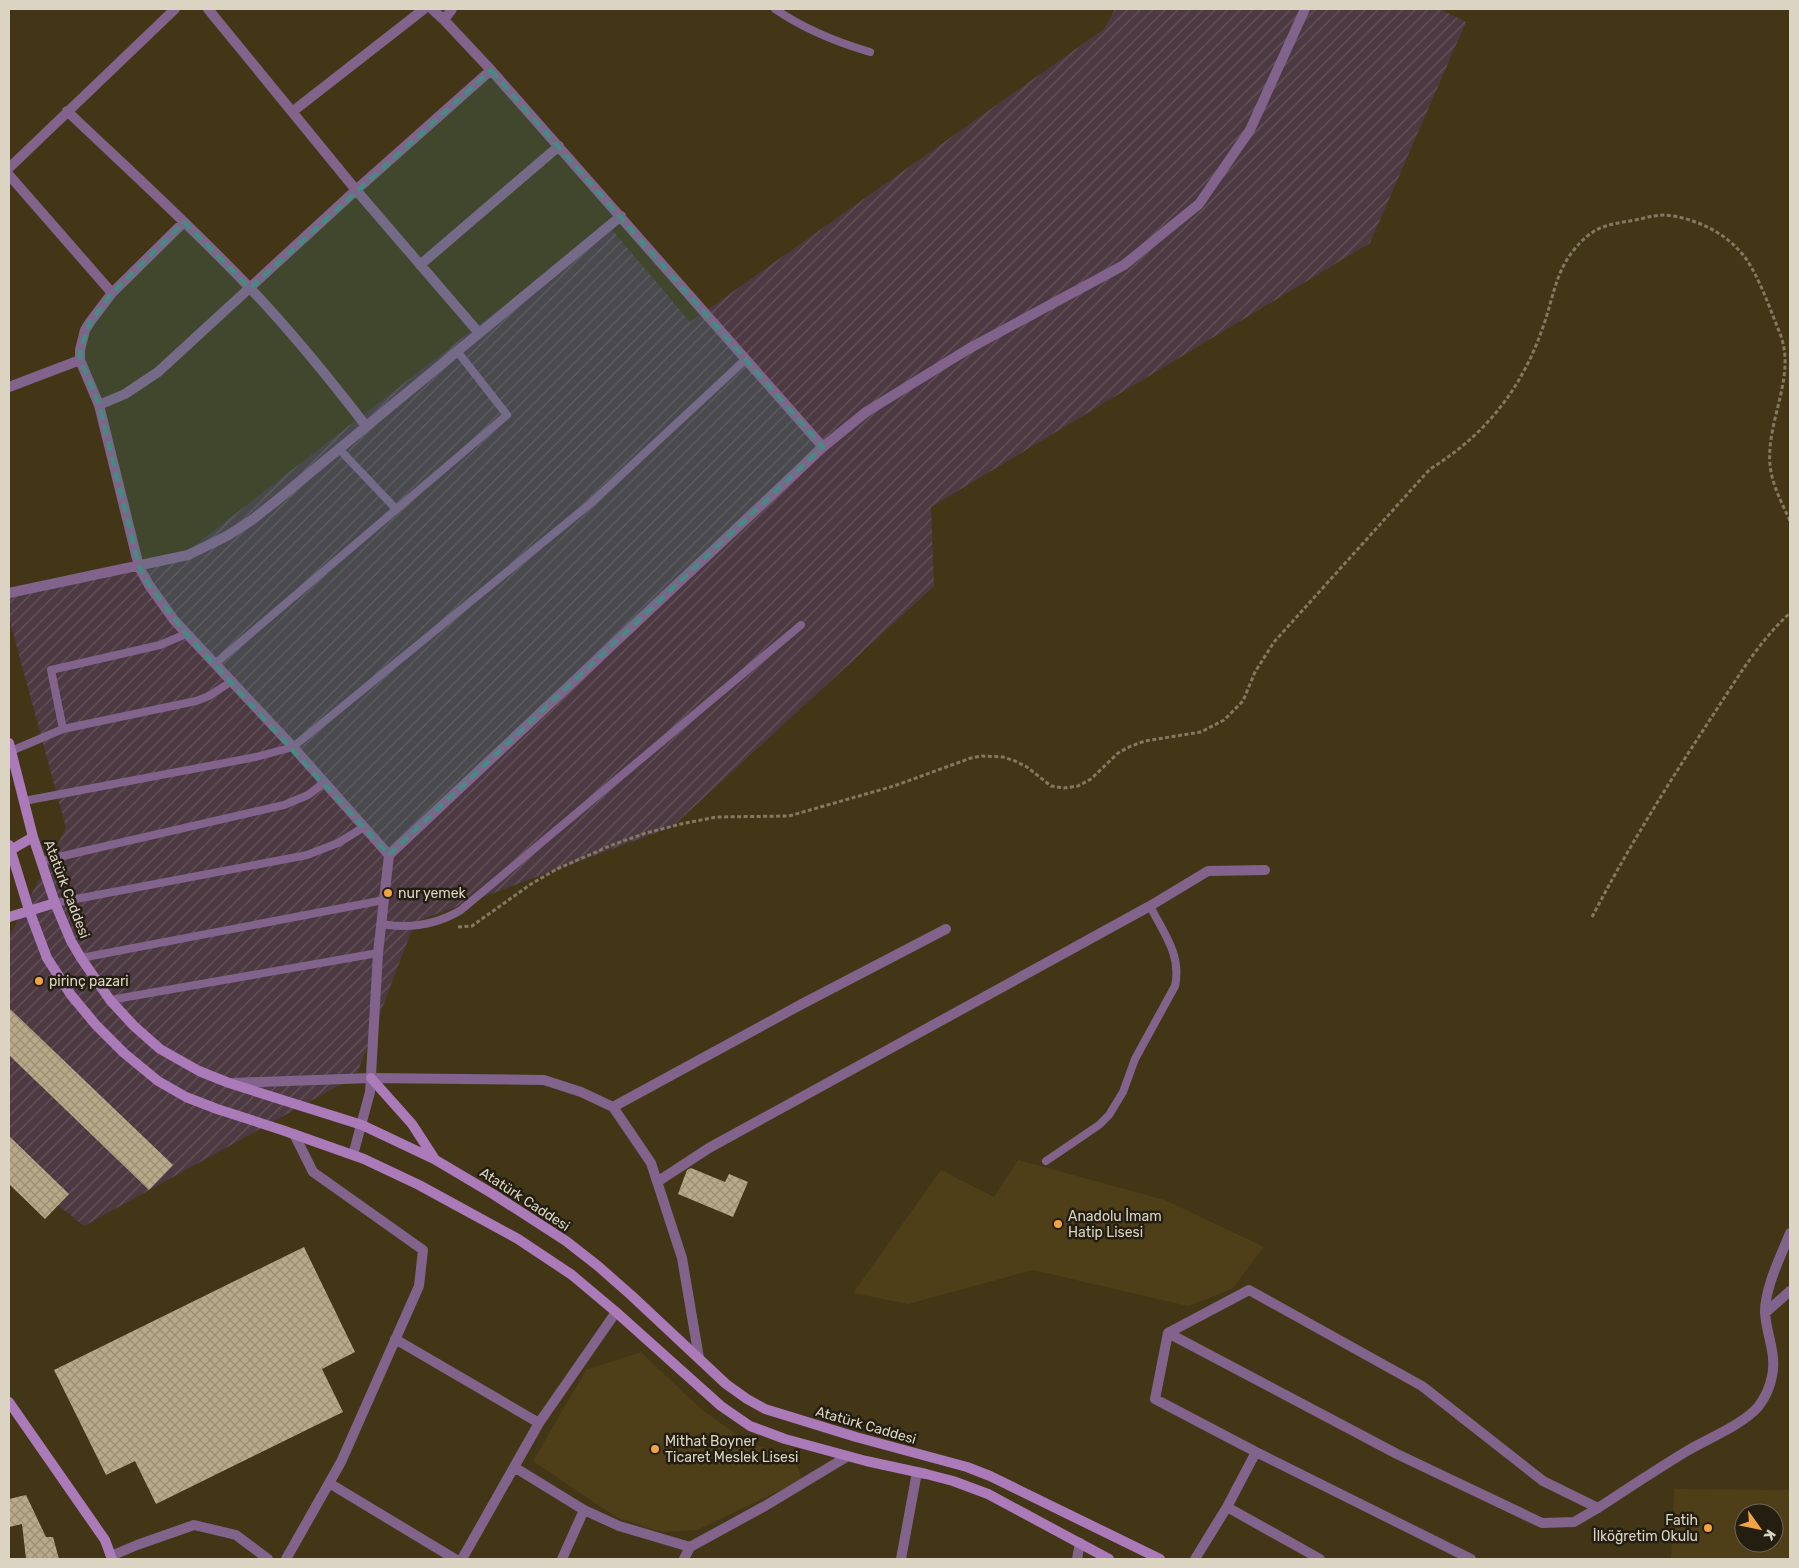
<svg xmlns="http://www.w3.org/2000/svg" width="1799" height="1568" font-family="Rubik,sans-serif">
<style>
.industrial{fill:url(#industrial-furrows)}
.built{fill:#4f3f18;fill-rule:evenodd}
.building{fill:url(#building-cross-hatch)}
.lines{fill:none;stroke-linecap:round;stroke-linejoin:round}
.path{stroke:#837960;stroke-width:3;stroke-dasharray:4 2.5;stroke-linecap:butt}
.service{stroke:#82638b;stroke-width:8}
.minor{stroke:#82638b;stroke-width:10}
.tertiary{stroke:#82638b;stroke-width:10}
.secondary{stroke:#ab7ab9;stroke-width:10}
.marked{fill:#428e83;fill-opacity:0.2;stroke:#428e83;stroke-width:4;stroke-dasharray:10 6;stroke-linejoin:round}
.poi-dot{fill:#f3a442;stroke:#241e11;stroke-width:2}
.labels{text-anchor:middle;stroke-width:5;stroke-linejoin:round;paint-order:stroke}
.street-label{font-size:14px;fill:#dbd4c3;stroke:#241e11}
.poi-label{font-size:14px;fill:#dbd4c3;stroke:#241e11;text-anchor:start}
</style>
<defs>
<pattern id="industrial-furrows" width="10" height="10" patternUnits="userSpaceOnUse" patternTransform="scale(1.25)"><rect width="10" height="10" fill="#4c3941"/><path d="M-1 1l2-2M0 10L10 0M9 11l2-2" fill="none" stroke="#65555b"/></pattern>
<pattern id="building-cross-hatch" width="8" height="8" patternUnits="userSpaceOnUse" patternTransform="scale(1.25)"><rect width="8" height="8" fill="#b8a988"/><path d="M0 0l8 8M0 8l8-8" fill="none" stroke="#9a8f74"/></pattern>
</defs>
<rect width="100%" height="100%" fill="#423617"/>
<path class="industrial" d="M1115 9H1439L1466 22 1370 243 931 507 934 586 672 827 415 922 356 1076 84 1226 9 1165V937L66 828 9 618V590L186 552 608 225 690 322 1104 29Z"/>
<path class="built" d="M1018 1160 1165 1200 1264 1247 1232 1289 1188 1306 1033 1270 908 1304 853 1293 941 1170 994 1197Z
M641 1352 701 1409 746 1441 794 1458 802 1480 697 1530 661 1532 616 1517 533 1461 586 1370Z
M1674 1489 1790 1490V1559H1671ZM1744 1513H1774V1543H1744Z"/>
<path class="building" d="M9 1008 173 1165 149 1190 9 1055Z
M9 1136 69 1194 45 1219 9 1184Z
M691 1168 725 1182 729 1174 748 1182 733 1217 678 1194 687 1170Z
M304 1247 355 1352 322 1369 343 1412 156 1504 135 1461 106 1475 54 1370Z
M26 1495 46 1537H53L59 1559H26L22 1524 9 1527V1499Z"/>
<g class="lines">
<path class="path" d="M1592 917C1629 846 1671 779 1715 712 1738 677 1759 641 1790 613
M458 927 472 926 531 884 557 869 612 845 646 833 681 824 716 817 789 816 894 786 971 758 982 756 1003 757 1015 761 1027 767 1051 786 1064 788 1078 786 1091 779 1118 753 1131 746 1145 741 1201 732 1224 720 1243 701 1255 672 1274 642 1430 469C1487 434 1523 387 1544 324 1553 298 1556 272 1573 251 1593 226 1606 225 1635 220 1645 218 1655 215 1665 215 1698 218 1733 236 1750 265 1762 285 1770 309 1779 331 1798 375 1766 419 1770 465 1772 485 1782 503 1790 521"/>
<path class="service" d="M775 9C804 29 836 42 870 52
M339 449 396 509
M216 663 507 415 457 351
M63 729 51 670 160 645 186 634
M11 751 63 729 196 701 209 696 232 681
M24 801 256 757 293 747 591 503 746 359
M41 861 284 805 308 795 324 783
M55 903 307 855 338 843 364 827
M381 924C410 929 436 925 461 910L801 625
M81 958 384 900
M110 1000 378 953
M1046 1161 1099 1125 1109 1115 1123 1092 1135 1059 1175 986C1182 955 1163 932 1150 906"/>
<path class="minor" d="M208 9 356 190 479 333
M432 9 444 20 491 70 823 447
M444 20 452 9
M67 111C128 169 191 226 249 287 291 331 329 378 366 426
M292 112 424 9
M9 168 175 9
M9 175 112 293
M184 222 112 293 90 322 85 330 80 350V360L99 405 139 567 149 585 174 620 293 747 389 855
M420 265 559 146
M9 387 80 360
M99 405 125 394 158 372 356 190 491 70
M9 593 188 555 227 536 252 520 276 501 621 216
M231 1083 371 1078 544 1080 581 1092 613 1107 651 1163 682 1258 699 1358
M613 1107 802 1004 946 929
M657 1182 709 1148 1150 906 1208 871 1265 870
M1765 1313 1790 1291
M1168 1333 1397 1454 1542 1523 1574 1522 1598 1508
M395 1339 539 1423
M514 1467 584 1510 619 1526 690 1547
M329 1483 455 1559
M1227 1507 1320 1559
M113 1559 111 1556 137 1545 194 1525 236 1535 268 1559
M286 1559 341 1462 419 1286 423 1250 313 1172 294 1134
M462 1559 539 1423 616 1312
M562 1559 584 1510
M684 1559 690 1547 765 1506 848 1456
M901 1559 917 1472
M1077 1559 1080 1543
M1195 1559 1227 1507 1256 1452
M1471 1559 1256 1452 1155 1399 1168 1333 1249 1290 1422 1386 1543 1481 1598 1508C1627 1489 1657 1469 1687 1451 1709 1438 1742 1425 1758 1407 1765 1398 1770 1387 1772 1376 1777 1354 1766 1334 1765 1312 1765 1287 1781 1256 1790 1233"/>
<path class="tertiary" d="M353 1155 370 1092 378 953 389 855 823 447 866 412 970 348 1124 265 1199 204 1250 130 1305 9"/>
<path class="secondary" d="M9 743 33 837 55 903 71 941 81 958 110 1000 134 1026 160 1049 199 1071 229 1083 362 1125 434 1159 493 1194 566 1241 598 1266 632 1296 726 1384 747 1399 765 1409 856 1437 967 1467 990 1476 1160 1559
M9 845 29 910 47 958 71 995 96 1025 124 1053 158 1081 186 1097 217 1109 282 1130 364 1159 419 1185 518 1239 572 1275 616 1312 721 1406 750 1426 785 1439 866 1461 926 1474 953 1481 988 1494 1109 1559
M9 851 33 837
M9 917 55 903
M371 1078 412 1124 434 1158
M9 1402 105 1540 112 1559"/>
</g>
<path class="marked" d="M491 70 823 447 389 855 186 634 149 585 139 567 99 405 80 360V350L90 322 112 293 184 222 250 288Z"/>
<g class="poi-dot">
<circle cx="388" cy="893" r="5"/>
<circle cx="39" cy="981" r="5"/>
<circle cx="1058" cy="1224" r="5"/>
<circle cx="655" cy="1449" r="5"/>
<circle cx="1708" cy="1528" r="5"/>
</g>
<g class="labels">
<g class="street-label">
<text transform="translate(67 889) rotate(69)" y="5">Atatürk Caddesi</text>
<text transform="translate(525 1199) rotate(33)" y="5">Atatürk Caddesi</text>
<text transform="translate(866 1425) rotate(16)" y="5">Atatürk Caddesi</text>
</g>
<g class="poi-label">
<text x="398" y="898">nur yemek</text>
<text x="49" y="986">pirinç pazari</text>
<text x="1068" y="1221">Anadolu İmam<tspan x="1068" dy="16">Hatip Lisesi</tspan></text>
<text x="665" y="1446">Mithat Boyner<tspan x="665" dy="16">Ticaret Meslek Lisesi</tspan></text>
<text x="1698" y="1525" text-anchor="end">Fatih<tspan x="1698" dy="16">İlköğretim Okulu</tspan></text>
</g>
</g>
<rect width="1799" height="1568" fill="none" stroke="#dbd4c3" stroke-width="20"/>
<g transform="translate(1759 1528) rotate(123)"><circle r="24" fill="#241e11" stroke="#6d6758"/>
<path d="M0-4L9 19L0 12L-9 19Z" fill="#f3a442"/>
<text y="-8" font-size="14" font-weight="bold" text-anchor="middle" fill="#dbd4c3">K</text>
</g>
</svg>
